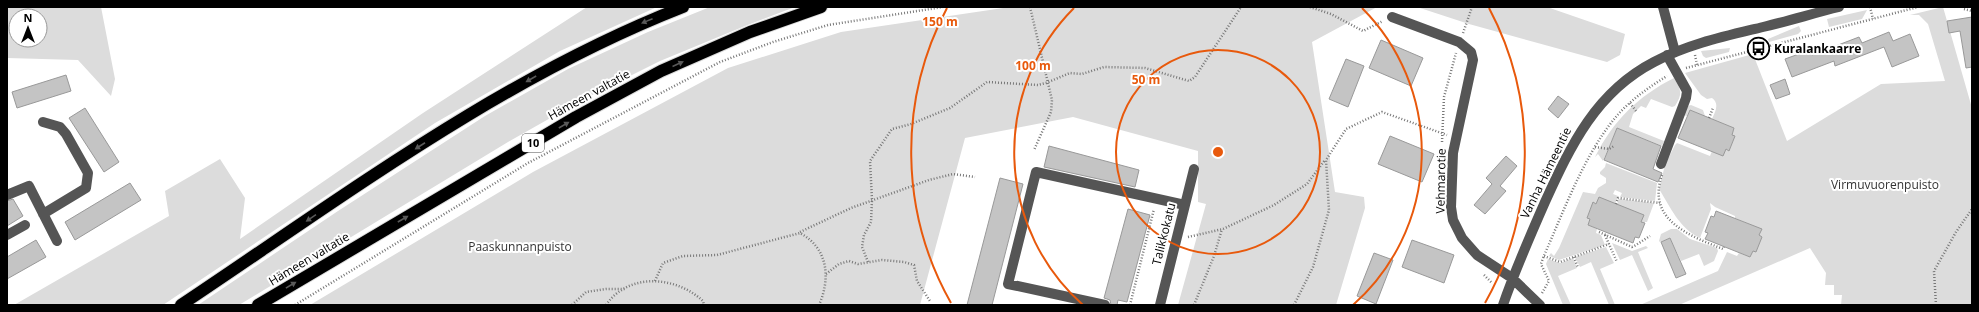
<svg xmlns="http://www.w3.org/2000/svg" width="1979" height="312" font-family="'Open Sans',sans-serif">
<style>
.green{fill:#dcdcdc;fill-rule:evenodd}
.building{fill:#c4c4c4;stroke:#999}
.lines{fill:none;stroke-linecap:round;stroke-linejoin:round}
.highway-casing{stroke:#dbdbdb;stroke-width:14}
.path{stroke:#777;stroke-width:2.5;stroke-dasharray:1 2;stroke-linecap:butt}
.minor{stroke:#555;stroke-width:10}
.highway{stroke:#000;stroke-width:12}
.oneway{fill:#595959}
.ring{fill:none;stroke:#e8590c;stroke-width:2}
.labels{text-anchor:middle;stroke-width:4;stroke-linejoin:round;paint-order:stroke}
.shield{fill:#fff;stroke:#4c4c4c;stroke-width:1}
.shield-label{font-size:11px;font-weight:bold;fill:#000}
.poi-label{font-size:12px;font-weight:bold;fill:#000;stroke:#fff;text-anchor:start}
.street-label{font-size:12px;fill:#000;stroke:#fff}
.park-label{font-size:12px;fill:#333;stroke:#fff}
.centre{fill:#e8590c;stroke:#fff;stroke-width:2}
.ring-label{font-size:12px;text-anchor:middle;font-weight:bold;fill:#e8590c;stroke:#fff;stroke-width:4;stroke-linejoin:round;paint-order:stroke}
</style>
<rect width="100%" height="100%" fill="#fff"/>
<path class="green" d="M7 7H101L115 79 111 96 78 60 7 58ZM16 16H40V40H16Z
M587 7H657L560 51 435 123 163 305H14L169 216 165 191 220 159 245 198 240 239 423 113Z
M710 7H795L745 26 660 61 584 99 508 142 239 305H198L338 211 485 116 568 69 648 32Z
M1010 7H1377L1312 42 1335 192 1364 197 1365 208 1336 305H1178L1206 204 1198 202V151L1073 117 965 138 920 305H310L533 172 728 68 841 32Z
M1417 7H1547L1625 34 1620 55 1607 62 1469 24Z
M1943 7 1972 108V305H1841L1842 295H1834V285H1825L1826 273 1810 248 1679 305H1640L1718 271 1727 252 1737 256 1739 253 1750 257 1753 251 1756 252 1762 237 1759 235 1761 229 1735 218V216L1715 207 1710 203 1711 209 1700 238C1679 228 1671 208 1659 189L1665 165 1675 145 1677 143 1710 156 1712 151 1726 149 1729 151 1735 136 1732 135 1734 128 1712 119C1715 112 1720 104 1712 98L1707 99 1701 95 1685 73 1753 54 1787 141 1881 84 1945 81 1928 24 1919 15H1910Z
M1867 10 1862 19 1829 27 1827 19Z
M1799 26 1801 31 1798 34 1769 42 1768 39Z
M1730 48 1729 52 1706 58 1703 56 1701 51Z
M1674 78C1681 89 1683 94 1675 106L1672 107 1651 99 1646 108 1641 106 1633 114 1629 127 1664 141 1662 146 1617 128 1603 161 1598 154 1595 157C1613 121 1638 96 1674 78Z
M1691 105 1703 110 1705 116 1690 110 1687 116 1683 115 1688 106Z
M1606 163 1657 183 1655 201 1620 197 1622 193 1615 190 1613 194 1618 196 1615 204 1593 203 1587 217 1590 219 1588 225 1597 229 1596 233 1601 235 1605 245 1559 260 1549 256 1551 253 1554 256 1559 248 1583 192 1595 194 1598 188 1606 183V178L1600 174V172L1605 167Z
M1619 199 1654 203 1647 222H1641L1644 215 1617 205Z
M1671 229H1677L1690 239 1717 248 1718 251 1714 261 1704 266 1699 254 1681 261 1670 238 1660 242 1659 241 1661 234Z
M1612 243 1632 251 1646 246 1648 248 1638 252 1653 288 1648 291 1632 255 1620 260Z
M1606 247 1614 263 1600 269 1615 305H1609L1591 262 1580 267 1575 257Z
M1573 258 1577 268 1558 276 1571 305H1563L1546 264 1548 259 1560 263Z"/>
<path class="building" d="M1972 17V67L1966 68 1960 31 1949 33 1947 21Z
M1889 32 1893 41 1910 34 1919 56 1892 67 1884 47 1835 66 1834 61 1792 77 1785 59 1810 50 1812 55 1859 37 1862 43Z
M1381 40 1423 58 1411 86 1369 68Z
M1346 59 1364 66 1348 107 1329 99Z
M66 75 71 91 17 108 12 92Z
M1785 79 1790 94 1776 99 1770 85Z
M1558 96 1569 104 1558 118 1548 109Z
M85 108 119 162 104 172 69 118Z
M1690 110 1734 128 1732 135 1735 136 1729 151 1726 149 1723 156 1678 138Z
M1617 128 1661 146 1653 169 1662 173 1658 182 1604 160Z
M1390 136 1434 154 1422 182 1378 164Z
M1049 146 1139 170 1135 187 1044 167Z
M1506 156 1517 166 1500 186 1506 191 1485 214 1474 205 1492 184 1486 178Z
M1000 178 1023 184 992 305H967Z
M130 183 141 200 75 240 65 222Z
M1599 197 1644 215 1641 222 1645 223 1639 238 1635 237 1633 243 1588 225 1590 219 1587 218 1593 202 1596 204Z
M13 199 23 216 7 226V201Z
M1128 209 1150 215 1127 302 1118 300 1117 305H1111L1110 300 1104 298Z
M1716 211 1762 229 1759 235 1762 237 1756 252 1753 251 1750 257 1705 239 1708 233 1705 232 1711 216 1714 217Z
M1670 238 1686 274 1676 278 1661 242Z
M36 240 46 257 7 279V257Z
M1412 240 1454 255 1444 283 1402 267Z
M1374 253 1393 260 1376 304 1357 296Z"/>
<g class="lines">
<defs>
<path id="highway" d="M181 305C343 197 501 78 683 7
M258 305 576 117 661 71 750 32 821 7"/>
</defs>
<use href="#highway" class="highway-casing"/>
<path class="path" d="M1030 7 1052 100 1051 112 1034 150
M1310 7 1331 14 1363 31 1383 21
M1870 7 1873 19
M1964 9 1972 11
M1463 33 1472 7
M1695 55 1697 65
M1686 68 1918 7
M1630 103 1636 111
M1709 118 1713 108
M1442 142 1444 97 1456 53
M1595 147 1609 149 1614 146
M1662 175C1646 220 1690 236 1723 249L1724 247
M1616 204 1618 198 1660 203
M800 232 851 208 929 180 953 174 975 177
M1599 232 1632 247 1636 245 1650 236
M1605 235 1617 262
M1188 237 1223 229 1274 205 1307 184 1325 160
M1544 256 1560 262 1609 244
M1574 257 1578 268
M868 262 862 247 864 235 871 222 872 200 870 161 892 129 911 124 950 108 987 82 1038 85 1046 83 1070 73 1082 74 1104 67 1145 68 1189 81 1195 77 1241 7
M826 274 839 264 849 261 858 264 882 260 904 262 914 265 917 281 930 301
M1484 275 1492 283
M655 281 663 263 683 256 717 255 800 233C828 248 831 278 819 305
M1542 293 1549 281 1541 264 1543 258C1563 213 1584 155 1615 118 1629 101 1649 87 1667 76
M295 305 528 163 720 62 773 42 828 25 943 7
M572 305 586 292 606 289H625
M606 305C629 272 676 276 703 301L704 305
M1130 305 1154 209
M1194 305 1214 256 1222 229
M1294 305 1313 267 1329 210 1326 160 1346 129 1382 112 1447 135
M1936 305 1934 271 1956 232 1972 209"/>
<path class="minor" d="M1663 7 1675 52
M1392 17 1459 42 1471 52 1473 60 1453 153 1451 207 1453 220 1462 238 1477 255 1512 278 1540 305
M43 122 60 127 66 134 88 173 86 188 43 214
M1661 164 1686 98 1687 91 1667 55
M7 195 29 186 57 241
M7 235 25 225
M1105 305 1008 284 1036 172 1185 205
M1160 305 1194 169
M1503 305C1515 270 1530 236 1545 202 1571 145 1596 92 1654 62 1688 44 1726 36 1763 27 1789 21 1814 13 1839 7"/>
<use href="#highway" class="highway"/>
</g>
<defs><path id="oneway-solid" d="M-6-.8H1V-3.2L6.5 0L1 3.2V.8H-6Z"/></defs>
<g class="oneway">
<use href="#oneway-solid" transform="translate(647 21) rotate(158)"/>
<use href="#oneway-solid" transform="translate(678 64) rotate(-24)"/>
<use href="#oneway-solid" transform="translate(531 79) rotate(150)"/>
<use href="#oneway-solid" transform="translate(564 125) rotate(-30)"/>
<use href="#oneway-solid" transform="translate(420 146) rotate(147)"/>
<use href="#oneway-solid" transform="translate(311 218) rotate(146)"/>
<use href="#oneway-solid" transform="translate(403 219) rotate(-30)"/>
<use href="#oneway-solid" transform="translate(291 285) rotate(-31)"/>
</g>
<g class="ring">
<circle cx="1218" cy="152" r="102"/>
<path d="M1083 305A204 204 0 0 1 1074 8M1362 8A204 204 0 0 1 1353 305"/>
<path d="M951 303A307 307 0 0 1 947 8M1489 8A307 307 0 0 1 1485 303"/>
</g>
<defs>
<symbol id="bus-ring" viewBox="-11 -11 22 22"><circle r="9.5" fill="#fff" stroke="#000" stroke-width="1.5"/><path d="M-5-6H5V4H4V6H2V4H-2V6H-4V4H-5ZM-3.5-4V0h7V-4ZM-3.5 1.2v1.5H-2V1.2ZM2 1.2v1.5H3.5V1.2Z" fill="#000"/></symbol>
</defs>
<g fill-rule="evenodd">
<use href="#bus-ring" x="1746" y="36" width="25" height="25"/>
</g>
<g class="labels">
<rect class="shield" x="522" y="134" width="22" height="18" rx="3"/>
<g class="shield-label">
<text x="533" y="147">10</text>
</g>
<g class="poi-label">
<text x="1774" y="53">Kuralankaarre</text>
</g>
<g class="street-label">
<text transform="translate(589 95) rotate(-29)" y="4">Hämeen valtatie</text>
<text transform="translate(1546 173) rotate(-64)" y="4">Vanha Hämeentie</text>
<text transform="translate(1441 181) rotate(-89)" y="4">Vehmarotie</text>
<text transform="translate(1164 234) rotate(-76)" y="4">Talikkokatu</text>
<text transform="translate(309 259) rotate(-31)" y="4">Hämeen valtatie</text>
</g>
<g class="park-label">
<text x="1885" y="189">Virmuvuorenpuisto</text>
<text x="520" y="251">Paaskunnanpuisto</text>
</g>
</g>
<circle cx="1218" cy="152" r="6" class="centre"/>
<g class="ring-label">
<text x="940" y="26">150 m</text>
<text x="1033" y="70">100 m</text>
<text x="1146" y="84">50 m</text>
</g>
<rect width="1979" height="312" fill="none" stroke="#000000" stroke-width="16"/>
<g transform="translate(28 28)"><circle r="19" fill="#ffffff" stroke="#999999"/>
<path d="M0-3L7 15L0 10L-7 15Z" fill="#000000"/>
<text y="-6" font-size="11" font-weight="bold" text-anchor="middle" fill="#000000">N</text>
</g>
</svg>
